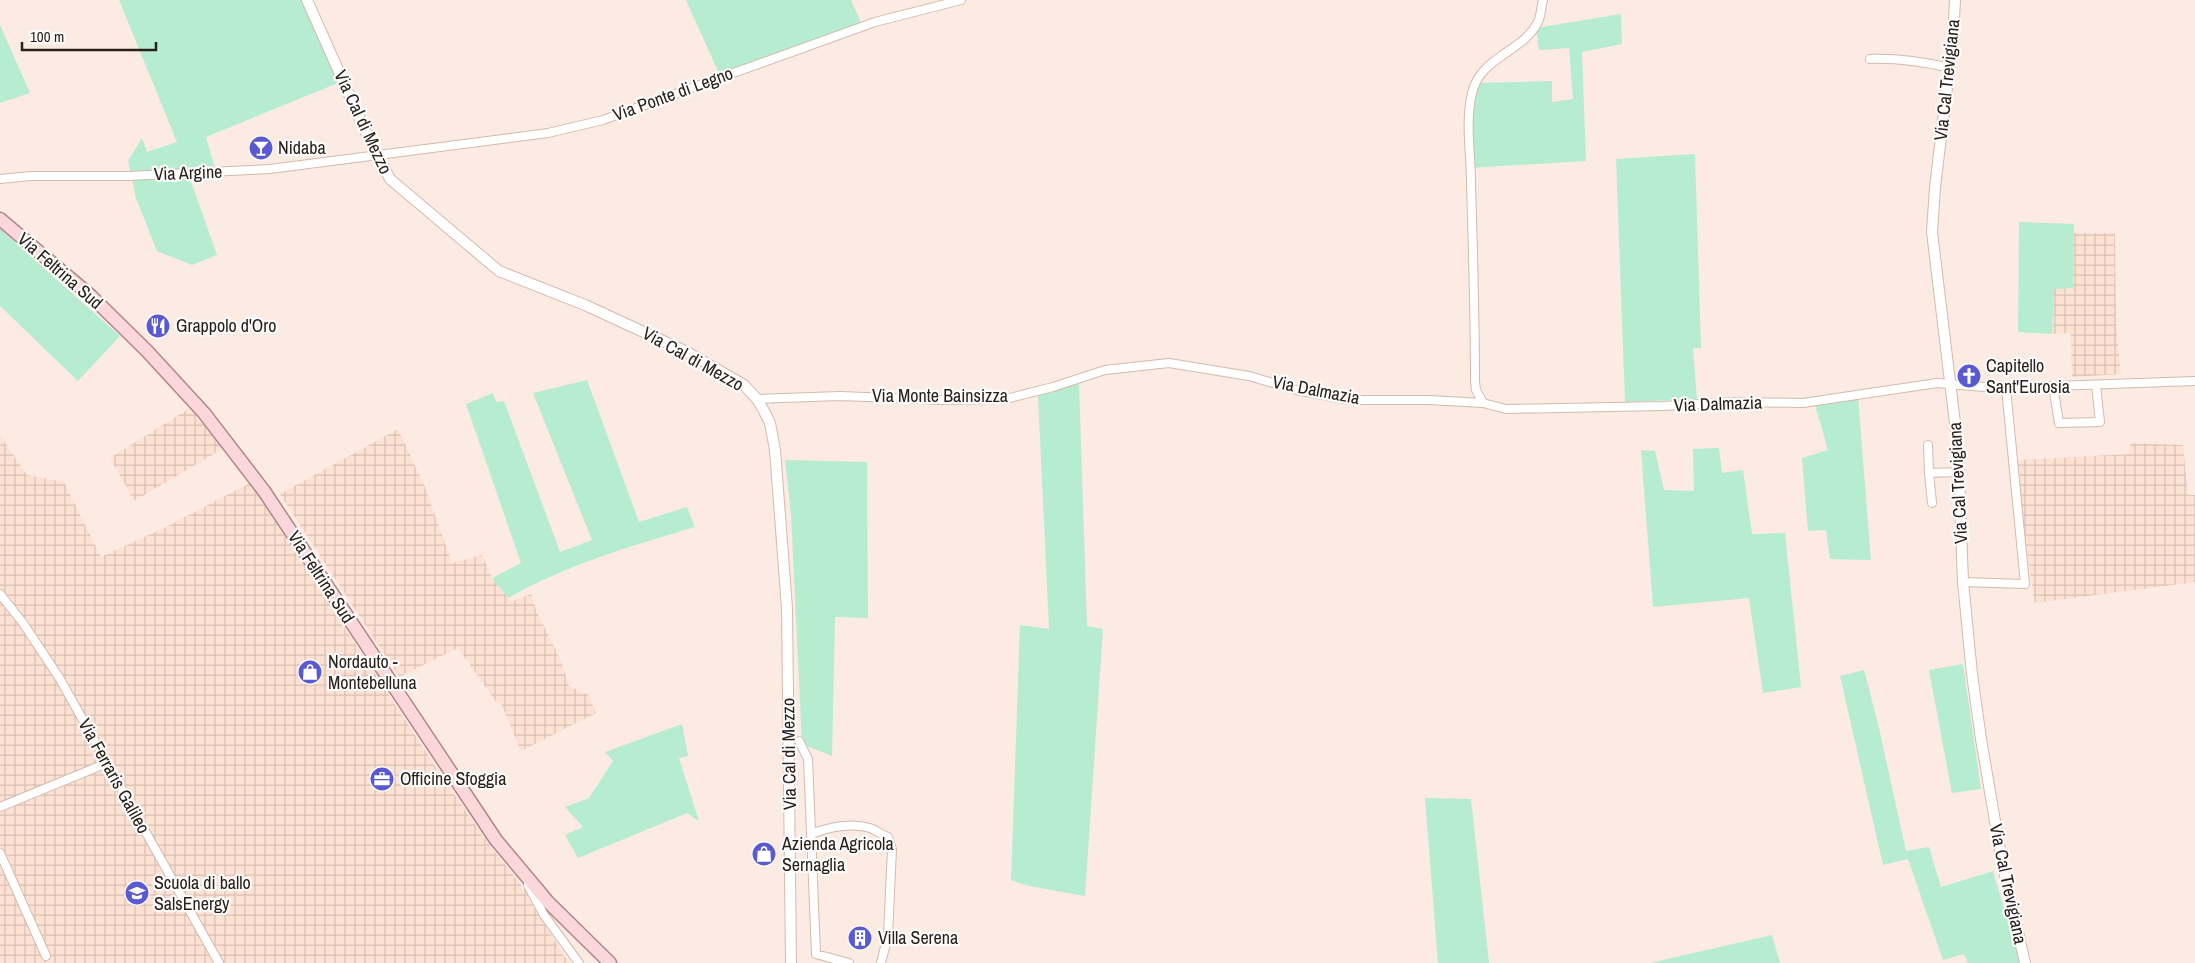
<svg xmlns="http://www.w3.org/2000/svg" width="2195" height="963" font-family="'Archivo Narrow',sans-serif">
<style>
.industrial{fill:url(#industrial-grid)}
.grass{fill:#b6eccf}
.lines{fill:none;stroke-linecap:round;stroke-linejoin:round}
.minor-casing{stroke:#d4baac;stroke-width:10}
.tertiary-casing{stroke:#d4baac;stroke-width:12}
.primary-casing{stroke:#b08689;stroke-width:15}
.minor{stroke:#fff;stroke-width:8}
.tertiary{stroke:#fff;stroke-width:10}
.primary{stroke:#fbd7dc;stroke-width:12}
.labels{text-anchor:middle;stroke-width:4.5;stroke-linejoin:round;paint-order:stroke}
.street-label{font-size:18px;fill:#29201b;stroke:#fcfcfc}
.poi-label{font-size:18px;fill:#29201b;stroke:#fcfcfc;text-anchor:start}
</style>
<defs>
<pattern id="industrial-grid" width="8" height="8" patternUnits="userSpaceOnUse" patternTransform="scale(1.25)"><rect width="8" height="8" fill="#fde1d3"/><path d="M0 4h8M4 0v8" fill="none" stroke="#d9c1b5"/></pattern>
</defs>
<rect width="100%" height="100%" fill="#fcebe3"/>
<path class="industrial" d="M2074 233H2115L2116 325 2121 374 2072 377 2071 333 2052 334 2054 288H2073Z
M190 408 224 448 134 501 110 458Z
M398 429 425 487 452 563 482 555 492 578 511 602 531 594 536 610 561 661 569 686 588 695 596 713 521 751 500 701 496 702 458 648 399 677 280 494Z
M0 435 27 475 64 482 101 557 164 528 250 483 443 778 491 847 528 894 534 907 564 956 570 963H0Z
M2130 443 2183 445 2188 495H2195V582L2035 603 2027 552 2017 460 2130 454Z"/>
<path class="grass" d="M119 0H303L338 83 206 137 217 175 188 173 217 255 192 265 157 251 136 198 128 161 142 138 147 152 177 142Z
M686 0H851L863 27 721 78Z
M1621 14 1622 44 1582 52 1586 161 1470 168 1468 120 1476 83 1552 81V102L1573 99 1569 48 1539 50 1536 28Z
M0 25 30 93 0 103Z
M1695 154 1701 348H1693L1697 399 1625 402 1616 159Z
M2019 222 2074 224 2073 288 2054 289 2052 334 2018 332Z
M0 229 120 336 78 381 0 306Z
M587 380 639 522 687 507 695 527C631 546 566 565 508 598L492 578 521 563 466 404 493 393 496 402 504 401 560 552 592 540 533 393Z
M1079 383 1087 626 1103 629 1085 896 1029 886 1011 880 1020 625 1049 629 1038 395Z
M1858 398 1871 560 1830 559 1826 530 1808 531 1802 458 1828 450 1815 405Z
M1719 448 1722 473 1743 470 1752 534 1785 533 1801 687 1763 693 1749 598 1653 607 1641 450 1655 451 1664 490 1694 491 1693 449Z
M785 460 867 462 868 618 835 617 832 756 802 744 791 514Z
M1963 664 1981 789 1952 793 1929 670Z
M1864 670 1879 728 1906 851 1929 847 1941 887 1993 871 2020 963H1968L1964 954 1943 960 1908 859 1883 865 1840 676Z
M682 724 688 756 679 758 699 821 687 813 578 858 565 835 583 827 565 807 589 798 613 761 605 752Z
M1425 798 1471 799 1489 963H1438Z
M1772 935 1780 963H1650Z"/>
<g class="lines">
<defs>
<path id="minor" d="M1543 0C1541 7 1541 16 1538 22 1523 52 1480 57 1472 93 1465 122 1471 154 1471 184 1473 249 1475 315 1475 381L1476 390 1483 403 1506 409 1662 406 1738 402 1803 403 1937 383 1996 388 2195 381
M1870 59C1897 58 1924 62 1950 68
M0 179 31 176H128L270 169 548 133 603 120 875 22 961 0
M2053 386 2059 423 2100 422 2096 385
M757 399 840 396 943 400 1006 399 1053 387 1105 370 1169 363 1249 376 1300 391 1351 400H1429L1483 403
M1928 445 1929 473 1959 472
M1929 473 1932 503
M1963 582 2025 584 2006 388
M0 594 23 623 60 679 219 963
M799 741 808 759 816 954 849 963
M0 807 107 763
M811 834C829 827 850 822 870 828 876 830 882 835 888 837L892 849 888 935 881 963
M0 853 46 956
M528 885 544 915 579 963"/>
<path id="tertiary" d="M307 0 368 137 390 179 499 271 585 305 687 352 744 385 757 399 764 411 770 423 775 450 787 608 791 963
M1955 0 1953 38 1935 187 1932 232 1958 448 1963 582 1972 674 1981 739 2002 862 2025 963"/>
<path id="primary" d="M0 219 91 296 147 351 204 413 264 491 496 840 548 902 610 963"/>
</defs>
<use href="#minor" class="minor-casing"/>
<use href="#tertiary" class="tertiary-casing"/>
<use href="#primary" class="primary-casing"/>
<use href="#minor" class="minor"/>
<use href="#tertiary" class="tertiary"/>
<use href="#primary" class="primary"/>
</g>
<defs>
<symbol id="bar-disc" viewBox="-11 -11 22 22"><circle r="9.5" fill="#595ad2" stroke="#fcfcfc"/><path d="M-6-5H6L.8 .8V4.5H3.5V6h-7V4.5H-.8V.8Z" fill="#fff"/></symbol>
<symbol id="restaurant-disc" viewBox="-11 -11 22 22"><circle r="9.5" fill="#595ad2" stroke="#fcfcfc"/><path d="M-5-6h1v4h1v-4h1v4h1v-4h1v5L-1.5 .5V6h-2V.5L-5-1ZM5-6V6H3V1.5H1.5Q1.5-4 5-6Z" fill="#fff"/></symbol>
<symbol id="church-disc" viewBox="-11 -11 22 22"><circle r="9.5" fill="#595ad2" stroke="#fcfcfc"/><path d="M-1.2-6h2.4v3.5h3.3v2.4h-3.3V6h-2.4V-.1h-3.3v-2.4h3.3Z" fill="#fff"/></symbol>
<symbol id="shop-disc" viewBox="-11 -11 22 22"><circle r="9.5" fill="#595ad2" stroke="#fcfcfc"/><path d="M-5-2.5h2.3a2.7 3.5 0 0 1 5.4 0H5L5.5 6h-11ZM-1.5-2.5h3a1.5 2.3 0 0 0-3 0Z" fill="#fff"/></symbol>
<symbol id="office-disc" viewBox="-11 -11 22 22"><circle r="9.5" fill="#595ad2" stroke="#fcfcfc"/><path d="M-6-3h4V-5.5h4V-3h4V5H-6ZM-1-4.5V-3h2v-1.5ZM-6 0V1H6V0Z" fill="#fff"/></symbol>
<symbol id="school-disc" viewBox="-11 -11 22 22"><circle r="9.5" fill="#595ad2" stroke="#fcfcfc"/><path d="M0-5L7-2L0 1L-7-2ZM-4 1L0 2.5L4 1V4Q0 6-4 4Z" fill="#fff"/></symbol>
<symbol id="building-disc" viewBox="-11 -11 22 22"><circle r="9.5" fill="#595ad2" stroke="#fcfcfc"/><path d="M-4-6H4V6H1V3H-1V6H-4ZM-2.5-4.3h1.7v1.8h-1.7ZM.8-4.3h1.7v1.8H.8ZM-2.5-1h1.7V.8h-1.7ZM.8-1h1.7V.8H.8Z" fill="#fff"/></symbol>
</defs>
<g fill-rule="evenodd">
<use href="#bar-disc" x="247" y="134" width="28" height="28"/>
<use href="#restaurant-disc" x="144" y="312" width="28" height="28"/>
<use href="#church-disc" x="1955" y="362" width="28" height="28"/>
<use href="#shop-disc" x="296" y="658" width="28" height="28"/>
<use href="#office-disc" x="368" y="765" width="28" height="28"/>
<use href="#shop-disc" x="750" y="840" width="28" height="28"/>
<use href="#school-disc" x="123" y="879" width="28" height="28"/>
<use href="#building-disc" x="846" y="924" width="28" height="28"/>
</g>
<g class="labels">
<g class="street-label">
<text transform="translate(1947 80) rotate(-84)" y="6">Via Cal Trevigiana</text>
<text transform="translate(673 94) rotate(-20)" y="6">Via Ponte di Legno</text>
<text transform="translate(363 122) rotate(65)" y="6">Via Cal di Mezzo</text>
<text transform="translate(188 173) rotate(-2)" y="6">Via Argine</text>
<text transform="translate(60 271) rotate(41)" y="6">Via Feltrina Sud</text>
<text transform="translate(693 359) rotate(29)" y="6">Via Cal di Mezzo</text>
<text transform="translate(1316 390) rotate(11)" y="6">Via Dalmazia</text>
<text x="940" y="402">Via Monte Bainsizza</text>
<text transform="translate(1718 404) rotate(-2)" y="6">Via Dalmazia</text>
<text transform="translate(1958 483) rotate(-93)" y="6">Via Cal Trevigiana</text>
<text transform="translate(321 577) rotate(57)" y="6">Via Feltrina Sud</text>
<text transform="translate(789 754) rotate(-91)" y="6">Via Cal di Mezzo</text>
<text transform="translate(114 776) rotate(61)" y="6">Via Ferraris Galileo</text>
<text transform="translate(2008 884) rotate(78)" y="6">Via Cal Trevigiana</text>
</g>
<g class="poi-label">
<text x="278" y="154">Nidaba</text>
<text x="176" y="332">Grappolo d'Oro</text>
<text x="1986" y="372">Capitello<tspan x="1986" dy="21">Sant'Eurosia</tspan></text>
<text x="328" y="668">Nordauto -<tspan x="328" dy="21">Montebelluna</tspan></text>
<text x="400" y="785">Officine Sfoggia</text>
<text x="782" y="850">Azienda Agricola<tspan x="782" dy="21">Sernaglia</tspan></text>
<text x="154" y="889">Scuola di ballo<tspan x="154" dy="21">SalsEnergy</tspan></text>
<text x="878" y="944">Villa Serena</text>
</g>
</g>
<path d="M22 42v8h134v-8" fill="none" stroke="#29201b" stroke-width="2.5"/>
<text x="30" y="42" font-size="15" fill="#29201b" stroke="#fcfcfc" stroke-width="4" paint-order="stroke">100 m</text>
</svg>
